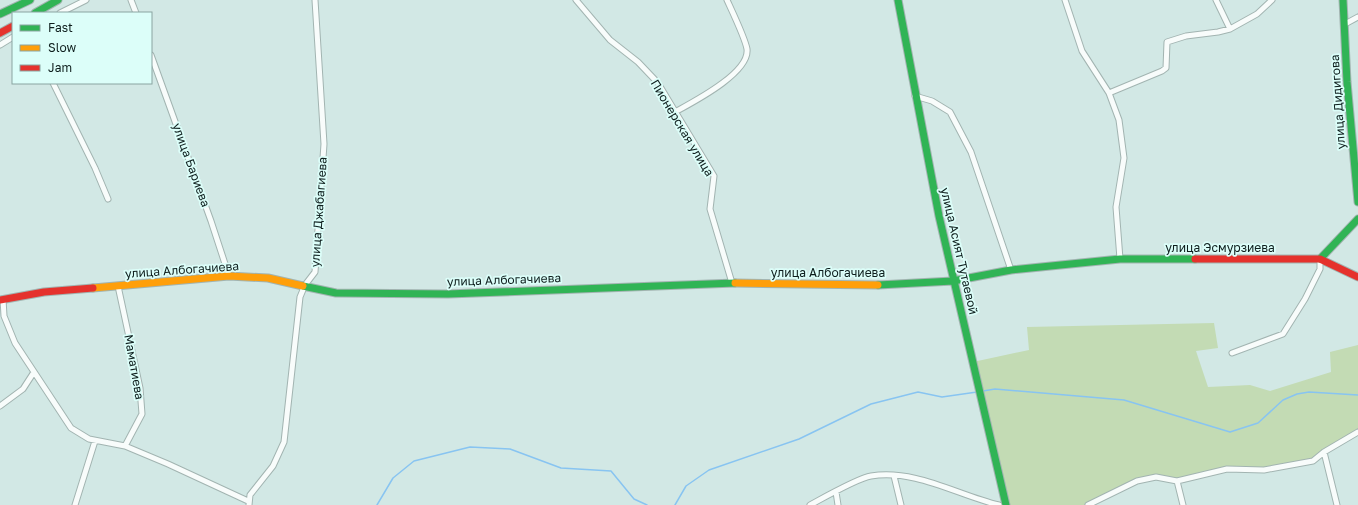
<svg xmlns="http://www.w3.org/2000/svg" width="1358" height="505" font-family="'Golos Text',sans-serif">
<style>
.green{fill:#c3dbb4}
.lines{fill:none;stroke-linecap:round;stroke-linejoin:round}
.stream{stroke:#88c4f1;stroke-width:1.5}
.street-casing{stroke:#a2b4b1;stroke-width:7}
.fast-casing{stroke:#a2b4b1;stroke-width:9}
.slow-casing{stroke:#a2b4b1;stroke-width:9}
.jam-casing{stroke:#a2b4b1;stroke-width:9}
.street{stroke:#f8fcfb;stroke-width:5}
.fast{stroke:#30b455;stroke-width:7}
.slow{stroke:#ff9f0a;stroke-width:7}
.jam{stroke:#e5322d;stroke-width:7}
.labels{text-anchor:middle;stroke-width:3.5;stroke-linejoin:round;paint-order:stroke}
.street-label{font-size:12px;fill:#0e1e1d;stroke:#dcfef9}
</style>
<rect width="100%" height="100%" fill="#d2e8e5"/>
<path class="green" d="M1214 323 1218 348 1196 351 1208 387 1250 385 1270 391 1331 372 1330 352 1358 345V432L1313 461 1264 470 1227 469 1177 481 1156 477 1137 481 1088 505H1006L973 362 1029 350 1027 327Z"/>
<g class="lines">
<path class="stream" d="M983 391 995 389 1124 400 1230 432 1258 423 1283 400 1297 394 1309 392 1358 395
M377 505 393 478 414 461 470 447 510 449 561 468 611 471 634 499 647 505
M675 505 686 486 709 470 799 439 871 404 918 392 942 397 977 392"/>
<defs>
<path id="street" d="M131 0 136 13
M576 0 610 40 638 62 658 83 714 176 710 209 732 283
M1065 0 1082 51 1109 93 1119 120 1124 158 1116 207 1120 259
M1216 0 1230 29
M60 13 86 0
M1345 24 1358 17
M0 45 13 37
M151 55 211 221 229 276
M53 83 95 168 108 199
M1109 93 1162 71 1166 68 1167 42 1186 36 1218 32 1230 29 1257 14 1272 0
M915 96 932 101 950 112 971 152 1011 270
M675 112C693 102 750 73 747 49 745 38 732 11 727 0
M118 286 140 388 142 414 125 446
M3 299 4 316 15 343 71 428 89 439 125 446 168 464 248 501
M1232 353 1283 334 1305 299 1320 269V259
M0 406 23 389 34 372
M1324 452 1337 505
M894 476 901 505
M1177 481 1183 505
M836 492 838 505
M75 505 95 441
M249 505 250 495 273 466 284 442 300 297 305 285 315 272 324 144 315 0
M810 505C823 498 858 478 871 476 916 469 957 495 999 505
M1088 505 1137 481 1156 477 1177 481 1227 469 1264 470 1313 461 1324 452 1358 432"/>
<path id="fast" d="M898 0 939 216 1006 505
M1343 0 1347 82 1358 202
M35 13 58 0
M0 14 30 0
M1320 259 1358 219
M878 285 953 281 1011 270 1120 259H1195
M303 286 336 293 448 294 735 283"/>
<path id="slow" d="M735 283 878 285
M93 288 229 276 268 278 303 286"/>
<path id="jam" d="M0 33 13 26
M1195 259H1320L1358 277
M0 300 44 292 93 288"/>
</defs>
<use href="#street" class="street-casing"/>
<use href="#fast" class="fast-casing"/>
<use href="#slow" class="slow-casing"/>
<use href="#jam" class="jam-casing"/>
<use href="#street" class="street"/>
<use href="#fast" class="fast"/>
<use href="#slow" class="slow"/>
<use href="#jam" class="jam"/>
</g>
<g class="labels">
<g class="street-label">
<text transform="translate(1338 102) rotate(-94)" y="4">улица Дидигова</text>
<text transform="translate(682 128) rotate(59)" y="4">Пионерская улица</text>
<text transform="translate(191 165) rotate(70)" y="4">улица Бариева</text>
<text transform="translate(319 212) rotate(-86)" y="4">улица Джабагиева</text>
<text x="1220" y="252">улица Эсмурзиева</text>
<text transform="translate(959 251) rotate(77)" y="4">улица Асият Тутаевой</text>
<text transform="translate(182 270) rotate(-4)" y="4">улица Албогачиева</text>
<text x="828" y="277">улица Албогачиева</text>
<text transform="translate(504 280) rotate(-2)" y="4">улица Албогачиева</text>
<text transform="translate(134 367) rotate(80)" y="4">Маматиева</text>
</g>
</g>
<rect x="12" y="12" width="140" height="72" fill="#dcfef9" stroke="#8aa4a1"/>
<rect x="20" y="25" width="20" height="6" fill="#30b455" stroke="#8aa4a1"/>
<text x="48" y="32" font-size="12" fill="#0e1e1d">Fast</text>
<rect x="20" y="45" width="20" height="6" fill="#ff9f0a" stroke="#8aa4a1"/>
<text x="48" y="52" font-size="12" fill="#0e1e1d">Slow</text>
<rect x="20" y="65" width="20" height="6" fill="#e5322d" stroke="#8aa4a1"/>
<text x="48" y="72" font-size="12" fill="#0e1e1d">Jam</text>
</svg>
